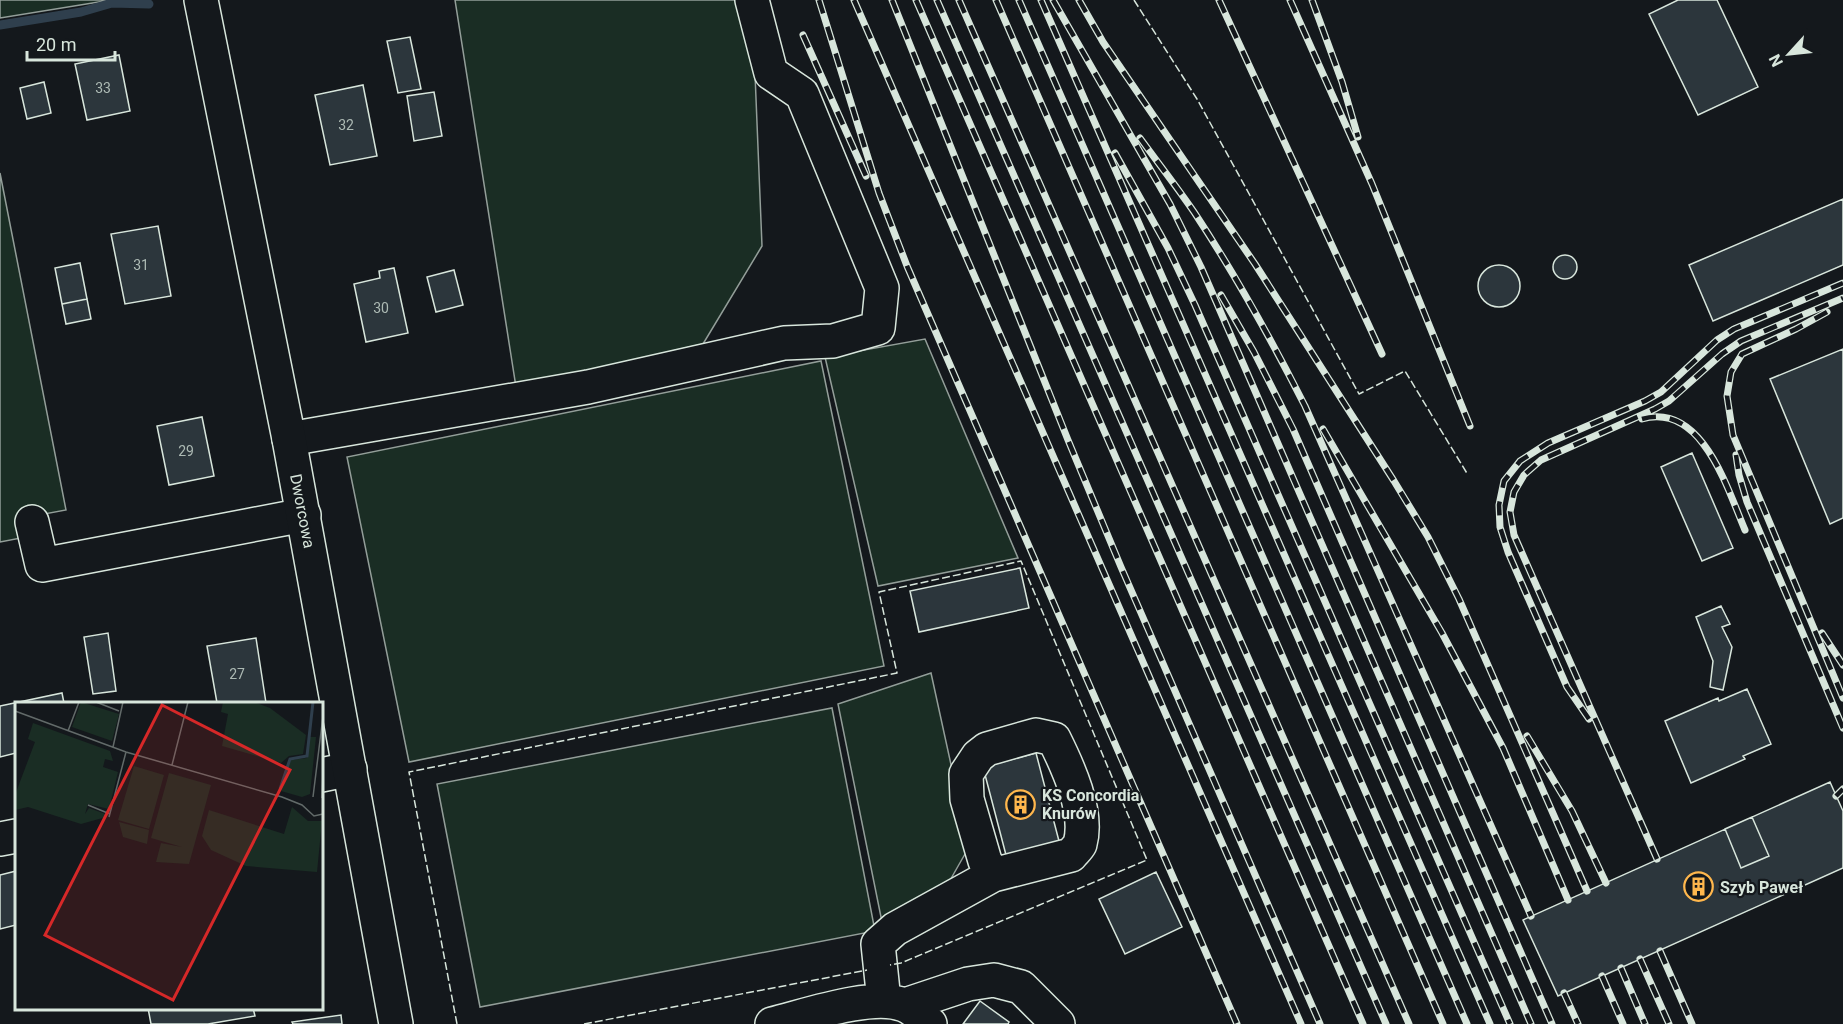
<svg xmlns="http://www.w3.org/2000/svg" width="1843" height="1024" font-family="Roboto,sans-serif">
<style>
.green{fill:#1a2d24;stroke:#939e99;stroke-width:1.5}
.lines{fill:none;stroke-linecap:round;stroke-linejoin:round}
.stream{stroke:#2f3f4d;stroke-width:9}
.building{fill:#2c363c;stroke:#d8e6dc;stroke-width:1.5}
.minor-casing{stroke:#d8e6dc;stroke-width:36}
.major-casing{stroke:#d8e6dc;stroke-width:36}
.minor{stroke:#14181c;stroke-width:33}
.major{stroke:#14181c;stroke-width:33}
.rail-casing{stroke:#d8e6dc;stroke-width:7}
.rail{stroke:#14181c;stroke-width:4.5;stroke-dasharray:14;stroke-linecap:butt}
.fence{stroke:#d8e6dc;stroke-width:1.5;stroke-dasharray:8 3;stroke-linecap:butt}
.labels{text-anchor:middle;stroke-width:4.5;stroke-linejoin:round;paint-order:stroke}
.number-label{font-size:14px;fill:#adbab4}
.street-label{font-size:16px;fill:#d8e6dc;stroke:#14181c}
.poi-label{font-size:16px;font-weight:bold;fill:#d8e6dc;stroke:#14181c;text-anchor:start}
.inset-river{fill:none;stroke:#2f3f4d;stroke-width:3}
.inset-road{fill:none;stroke:#626a69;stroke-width:1.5}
.view{fill:#d62828;fill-opacity:0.15;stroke:#d62828;stroke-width:3}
.inset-edge{fill:none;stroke:#d8e6dc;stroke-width:3}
</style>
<rect width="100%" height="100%" fill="#14181c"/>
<path class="green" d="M0 0H111L0 18Z
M455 0H752L762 246 703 344 516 387Z
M0 173 66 510 17 519 21 538 0 542Z
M925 339 1018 558 878 586 825 357Z
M821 361 884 666 409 762 347 457Z
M931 673 969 847 949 882 882 922 838 704Z
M832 708 875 931 480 1007 437 784Z"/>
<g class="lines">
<path class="stream" d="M0 25 81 12 112 3 149 4"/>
</g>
<path class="building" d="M1678 0H1717L1758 87 1698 115 1649 14Z
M410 37 421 89 398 93 387 41Z
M119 55 130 111 87 120 75 64Z
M44 82 51 113 27 119 20 88Z
M363 85 377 156 330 165 315 95Z
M434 92 442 136 414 141 407 96Z
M1843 199V265L1713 321 1689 265Z
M158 226 171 296 125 304 111 234Z
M1553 267a12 12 0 1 1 24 0a12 12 0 1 1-24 0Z
M80 263 87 299 62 304 55 268Z
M1478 286a21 21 0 1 1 42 0a21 21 0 1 1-42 0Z
M394 268 408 333 366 342 354 284 380 278 379 271Z
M454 270 463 305 436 312 427 277Z
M87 299 91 319 66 324 62 304Z
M1843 349V518L1830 524 1770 379Z
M202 417 214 476 169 485 157 426Z
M1692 453 1733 548 1702 561 1661 467Z
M1020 568 1029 608 919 632 910 591Z
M1721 606 1730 624 1722 627 1732 647 1723 690 1710 687 1713 661 1696 617Z
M108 633 116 691 93 694 84 637Z
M256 638 266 703H217L207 646Z
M1747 689 1771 744 1743 756 1745 759 1691 783 1665 721 1718 698 1719 701Z
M62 693 64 703H16V753L0 757V706Z
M1036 753 1059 841 1006 855 983 767Z
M1830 782 1843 811V868L1558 996 1523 920Z
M1752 817 1769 856 1741 868 1725 829Z
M16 871V925L0 929V875Z
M1156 872 1182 927 1125 954 1099 899Z
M980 1001 1009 1022 1008 1024H963Z
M148 1008H253L255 1016 208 1024H151Z
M341 1015 342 1024H293L292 1022Z"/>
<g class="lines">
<defs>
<path id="minor" d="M289 439 588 387 784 343 833 341 878 328 882 288 802 94 771 73 752 0
M32 522 42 565 304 515
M321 775 350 769
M0 839 16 836
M884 1001 878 944 895 929 993 875 1071 855C1074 851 1078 848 1080 844 1089 812 1068 767 1054 739L1036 735 987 749 978 756 966 774 967 799 985 861 993 875
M905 1005 968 984 994 980 1021 987 1058 1024
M772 1024C805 1016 873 992 904 1005 913 1008 922 1018 930 1024"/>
<path id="major" d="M201 0 289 439 396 1024"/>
</defs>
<use href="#minor" class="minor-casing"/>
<use href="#major" class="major-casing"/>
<use href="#minor" class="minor"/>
<use href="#major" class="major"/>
<defs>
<path id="rail" d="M819 0 879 193 907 266 1237 1024
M854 0 1301 1024
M892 0 1068 440 1121 567 1320 1024
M916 0 1363 1024
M937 0 1386 1024
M959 0 1409 1024
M996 0 1443 1024
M1019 0 1467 1024
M1041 0 1490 1024
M1053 0 1170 204 1201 267 1531 1024
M1079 0 1103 42 1255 264 1394 481 1428 537 1459 599 1587 891
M1219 0 1382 354
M1290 0 1372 184 1470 426
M1312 0 1342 82 1358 137
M803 35 866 176
M1140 138C1158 163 1177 187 1194 212 1235 274 1271 339 1305 406L1531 916
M1115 153 1168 248 1195 305 1510 1024
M1221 295 1254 352 1293 429 1552 1024
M1827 312 1796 329 1742 354 1731 372 1727 396 1733 435 1843 698
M1642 419C1702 402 1727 488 1745 530
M1323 429 1442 633 1503 748 1568 900
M1736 455 1739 475 1747 502 1843 728
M1822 633 1843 665
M1589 719 1567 687 1508 552 1500 527 1499 505 1504 481 1520 461 1548 443 1645 401 1661 392 1717 340 1734 329 1843 283
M1527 736 1572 811 1606 883
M1836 796 1843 789
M1657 859 1514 535 1510 512 1514 492 1524 475 1541 460 1655 409 1669 401 1722 354 1741 341 1843 298
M1660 951 1692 1024
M1640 959 1669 1024
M1621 968 1645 1024
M1602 976 1623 1024
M1564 993 1578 1024"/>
</defs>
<use href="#rail" class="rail-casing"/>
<use href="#rail" class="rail"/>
<path class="fence" d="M1134 0 1197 99 1359 394 1405 371 1468 475
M457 1024 409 772 897 673 879 592 1021 561 1147 860 901 963 890 965
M584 1024 867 970"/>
</g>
<defs>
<symbol id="building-ring" viewBox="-11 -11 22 22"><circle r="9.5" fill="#14181c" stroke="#ffb74d" stroke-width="1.5"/><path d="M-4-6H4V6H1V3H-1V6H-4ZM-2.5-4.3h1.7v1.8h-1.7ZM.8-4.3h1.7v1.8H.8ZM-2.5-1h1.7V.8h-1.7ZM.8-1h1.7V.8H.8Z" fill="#ffb74d"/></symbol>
</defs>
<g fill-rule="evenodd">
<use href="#building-ring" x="1004" y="788" width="33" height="33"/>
<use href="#building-ring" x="1682" y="870" width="33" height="33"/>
</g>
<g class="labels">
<g class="number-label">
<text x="103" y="93">33</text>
<text x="346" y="130">32</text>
<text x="141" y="270">31</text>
<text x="381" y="313">30</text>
<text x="186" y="456">29</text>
<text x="237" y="679">27</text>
</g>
<g class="street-label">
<text transform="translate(303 511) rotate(79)" y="6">Dworcowa</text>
</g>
<g class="poi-label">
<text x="1042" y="801">KS Concordia<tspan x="1042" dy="18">Knurów</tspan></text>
<text x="1720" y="893">Szyb Paweł</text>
</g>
</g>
<g transform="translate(15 702)">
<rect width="308" height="308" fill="#14181c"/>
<path d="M66 0 104 12 97 39 57 25ZM208 0H239L255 6 291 33 288 52 274 54 266 61 207 44 213 12 206 10ZM18 21 95 49 98 59 90 57 88 65 103 70 94 107 73 102 70 112 74 106 93 113 91 115 66 122 13 105 0 108V93L20 40 13 37ZM295 35H301L295 92 287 95 266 89 276 58 292 56ZM119 64 149 73 134 127 103 118ZM154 71 196 83 174 162 141 160 146 141 167 145 136 136ZM277 105 293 119H307L302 170 231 164 196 148 187 134 194 108 269 132ZM104 120 134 128 132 142 108 135Z" fill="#1a2d24"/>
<path class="inset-river" d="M265 87 275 57 292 54 298 0"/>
<path class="inset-road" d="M81 0 104 9M0 9 111 50 267 95 287 103 299 114 308 112M53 29 64 0M98 45 108 0M157 63 173 0M298 95 308 14M307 96 308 69M73 103 95 112M94 115 111 50"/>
<path class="view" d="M147 3 275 68 158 298 30 233Z"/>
<rect width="308" height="308" class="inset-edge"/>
</g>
<g transform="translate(1789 54) rotate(243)" stroke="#14181c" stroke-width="4.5" paint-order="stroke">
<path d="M0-4.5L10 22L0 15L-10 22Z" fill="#d8e6dc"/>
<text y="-9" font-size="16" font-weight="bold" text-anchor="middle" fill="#d8e6dc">N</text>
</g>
<path d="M27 51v9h88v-9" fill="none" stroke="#d8e6dc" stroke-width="3"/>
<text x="36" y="51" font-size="18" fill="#d8e6dc" stroke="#14181c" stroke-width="4.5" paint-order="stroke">20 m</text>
</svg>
